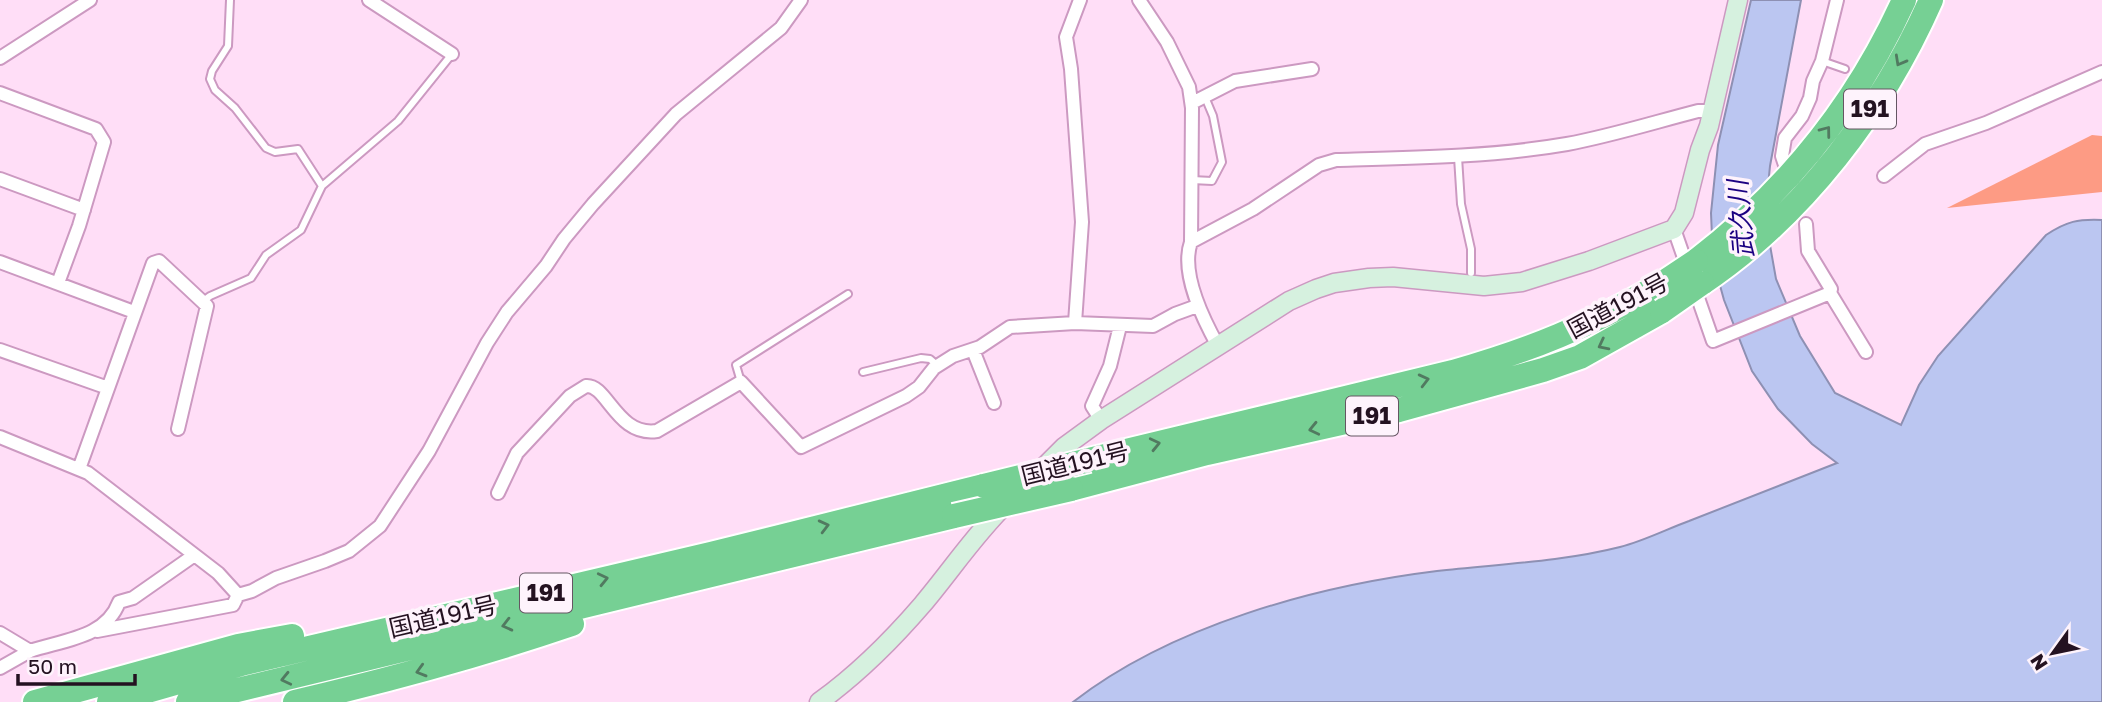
<svg xmlns="http://www.w3.org/2000/svg" width="2102" height="702" font-family="'Golos Text','Noto Sans JP',sans-serif">
<style>
.forest{fill:#fd9b84}
.water{fill:#bbc6f1;stroke:#8e90b3;stroke-width:2}
.lines{fill:none;stroke-linecap:round;stroke-linejoin:round}
.lane-casing{stroke:#cc99c1;stroke-width:10}
.street-casing{stroke:#cc99c1;stroke-width:16}
.secondary-casing{stroke:#cc99c1;stroke-width:21}
.highway-casing{stroke:#fff;stroke-width:28}
.lane{stroke:#fff;stroke-width:6}
.street{stroke:#fff;stroke-width:12}
.secondary{stroke:#d6f1df;stroke-width:18}
.highway{stroke:#76d094;stroke-width:24}
.highway-bridge-casing{stroke:#fff;stroke-width:28;stroke-linecap:butt}
.highway-bridge{stroke:#76d094;stroke-width:24}
.oneway{stroke:#517a60}
.labels{text-anchor:middle;stroke-width:7;stroke-linejoin:round;paint-order:stroke}
.shield{fill:#fef3fc;stroke:#655663;stroke-width:2}
.shield-label{font-size:23px;font-weight:bold;fill:#241221}
.street-label{font-size:24px;fill:#241221;stroke:#fef3fc}
.water-label{font-size:26px;font-style:italic;fill:#1b0082;stroke:#fef3fc}
</style>
<rect width="100%" height="100%" fill="#ffdef7"/>
<path class="forest" d="M2092 135 2102 136V192L1947 208Z"/>
<path class="water" d="M1751 0H1801L1770 166 1765 217 1776 279 1800 336 1835 393 1901 425 1919 385 1938 356 2046 235C2067 221 2078 219 2102 220V702H1073C1171 626 1315 586 1437 571 1498 564 1561 562 1620 547 1644 541 1667 529 1689 521 1739 501 1788 482 1837 463L1812 444 1778 409 1752 371 1724 300 1713 260 1711 213 1718 145Z"/>
<g class="lines">
<defs>
<path id="lane" d="M230 0 228 46 212 71 210 79 215 90 235 108 266 148 275 152 298 149 322 186
M1822 61 1845 69
M1458 157 1461 204 1471 249V273
M1192 180 1212 181 1222 162 1213 116 1205 97
M202 302 210 296 251 278 266 255 301 230 322 186 398 121 452 54
M863 372 921 358 930 359 937 365
M741 382 736 365 848 294"/>
<path id="street" d="M369 0 452 54
M1139 0 1167 42 1189 87 1192 108 1191 242C1180 273 1203 319 1218 346
M0 58 90 0
M0 93 96 129 104 142 79 226 58 283
M1192 103 1235 81 1312 69
M1785 165 1782 156 1785 138 1802 116 1810 98 1813 81 1822 61 1837 0
M1884 176 1925 144 1986 123 2102 72
M0 179 84 210
M1674 229 1713 341 1830 293 1831 289 1808 251 1806 224
M1191 242 1253 209 1319 165 1336 160C1413 158 1492 157 1567 144 1611 136 1655 122 1698 111H1713
M0 262 134 312
M1830 293 1866 352
M1075 323 1082 222 1071 69 1066 37 1080 0
M0 350 108 388
M973 350 994 403
M1101 420 1092 406 1110 366 1120 326
M0 437 88 473 218 573 238 595
M79 469 153 263 159 261 207 306 178 429
M498 493 517 453 570 396 586 386C607 384 617 437 657 431L741 382 801 447 906 396 919 387 934 368 953 356 980 347 1010 327 1075 323 1153 326 1175 314 1197 306
M97 631 233 605 238 595 252 591 276 578 325 561 349 551 380 526 429 451 487 343 507 312 546 266 564 239 593 204 676 114 781 28 801 0
M0 633 30 651C62 640 106 638 119 602L133 598 193 556
M0 668 30 651"/>
<path id="secondary" d="M1039 472 1064 447 1101 420 1289 301 1316 289 1334 283 1369 278 1393 277 1484 286 1522 282 1589 261 1674 229 1684 213 1700 150 1709 126 1738 0
M819 702C858 674 891 641 922 605 950 572 975 534 1006 504"/>
<path id="highway" d="M1696 261C1786 192 1857 104 1904 0
M1702 283C1803 215 1882 111 1931 0
M1089 460 1453 372C1531 350 1589 326 1660 285
M1071 489 1207 453 1399 410 1543 370 1580 357 1662 311
M35 702 238 646 292 636
M109 702 245 663 711 554 984 486
M188 702 954 516
M295 702C389 680 481 655 572 624"/>
</defs>
<use href="#lane" class="lane-casing"/>
<use href="#street" class="street-casing"/>
<use href="#secondary" class="secondary-casing"/>
<use href="#highway" class="highway-casing"/>
<use href="#lane" class="lane"/>
<use href="#street" class="street"/>
<use href="#secondary" class="secondary"/>
<use href="#highway" class="highway"/>
<defs>
<path id="highway-bridge" d="M1660 285 1696 261
M1662 311 1702 283
M984 486 1089 460
M954 516 1071 489"/>
</defs>
<use href="#highway-bridge" class="highway-bridge-casing"/>
<use href="#highway-bridge" class="highway-bridge"/>
</g>
<defs><path id="oneway-chevron" d="M-2-3.5L2.5 0L-2 3.5" fill="none" stroke-width="1.6" stroke-linecap="round" stroke-linejoin="round" transform="scale(1.75)"/></defs>
<g class="oneway">
<use href="#oneway-chevron" transform="translate(1900 61) rotate(119)"/>
<use href="#oneway-chevron" transform="translate(1826 131) rotate(-53)"/>
<use href="#oneway-chevron" transform="translate(1603 345) rotate(153)"/>
<use href="#oneway-chevron" transform="translate(1424 380) rotate(-14)"/>
<use href="#oneway-chevron" transform="translate(1314 429) rotate(167)"/>
<use href="#oneway-chevron" transform="translate(1155 444) rotate(-13)"/>
<use href="#oneway-chevron" transform="translate(824 526) rotate(-14)"/>
<use href="#oneway-chevron" transform="translate(603 579) rotate(-13)"/>
<use href="#oneway-chevron" transform="translate(507 625) rotate(166)"/>
<use href="#oneway-chevron" transform="translate(421 671) rotate(164)"/>
<use href="#oneway-chevron" transform="translate(286 679) rotate(167)"/>
</g>
<g class="labels">
<g class="shield">
<rect x="1844" y="89.5" width="52" height="39" rx="5"/>
<rect x="1346" y="396.5" width="52" height="39" rx="5"/>
<rect x="520" y="573.5" width="52" height="39" rx="5"/>
</g>
<g class="shield-label">
<text x="1870" y="117">191</text>
<text x="1372" y="424">191</text>
<text x="546" y="601">191</text>
</g>
<g class="street-label">
<text transform="translate(1618 306) rotate(-28)" y="8">国道191号</text>
<text transform="translate(1075 464) rotate(-14)" y="8">国道191号</text>
<text transform="translate(443 617) rotate(-13)" y="8">国道191号</text>
</g>
<g class="water-label">
<text transform="translate(1741 219) rotate(-95)" y="9">武久川</text>
</g>
</g>
<g transform="translate(2053 653) rotate(237)" stroke="#fef3fc" stroke-width="5" paint-order="stroke">
<path d="M0-5L12 26L0 18L-12 26Z" fill="#241221"/>
<text y="-10" font-size="19" font-weight="bold" text-anchor="middle" fill="#241221">N</text>
</g>
<path d="M18 674v10h117v-10" fill="none" stroke="#241221" stroke-width="3.5"/>
<text x="28" y="674" font-size="21" fill="#241221" stroke="#fef3fc" stroke-width="5" paint-order="stroke">50 m</text>
</svg>
